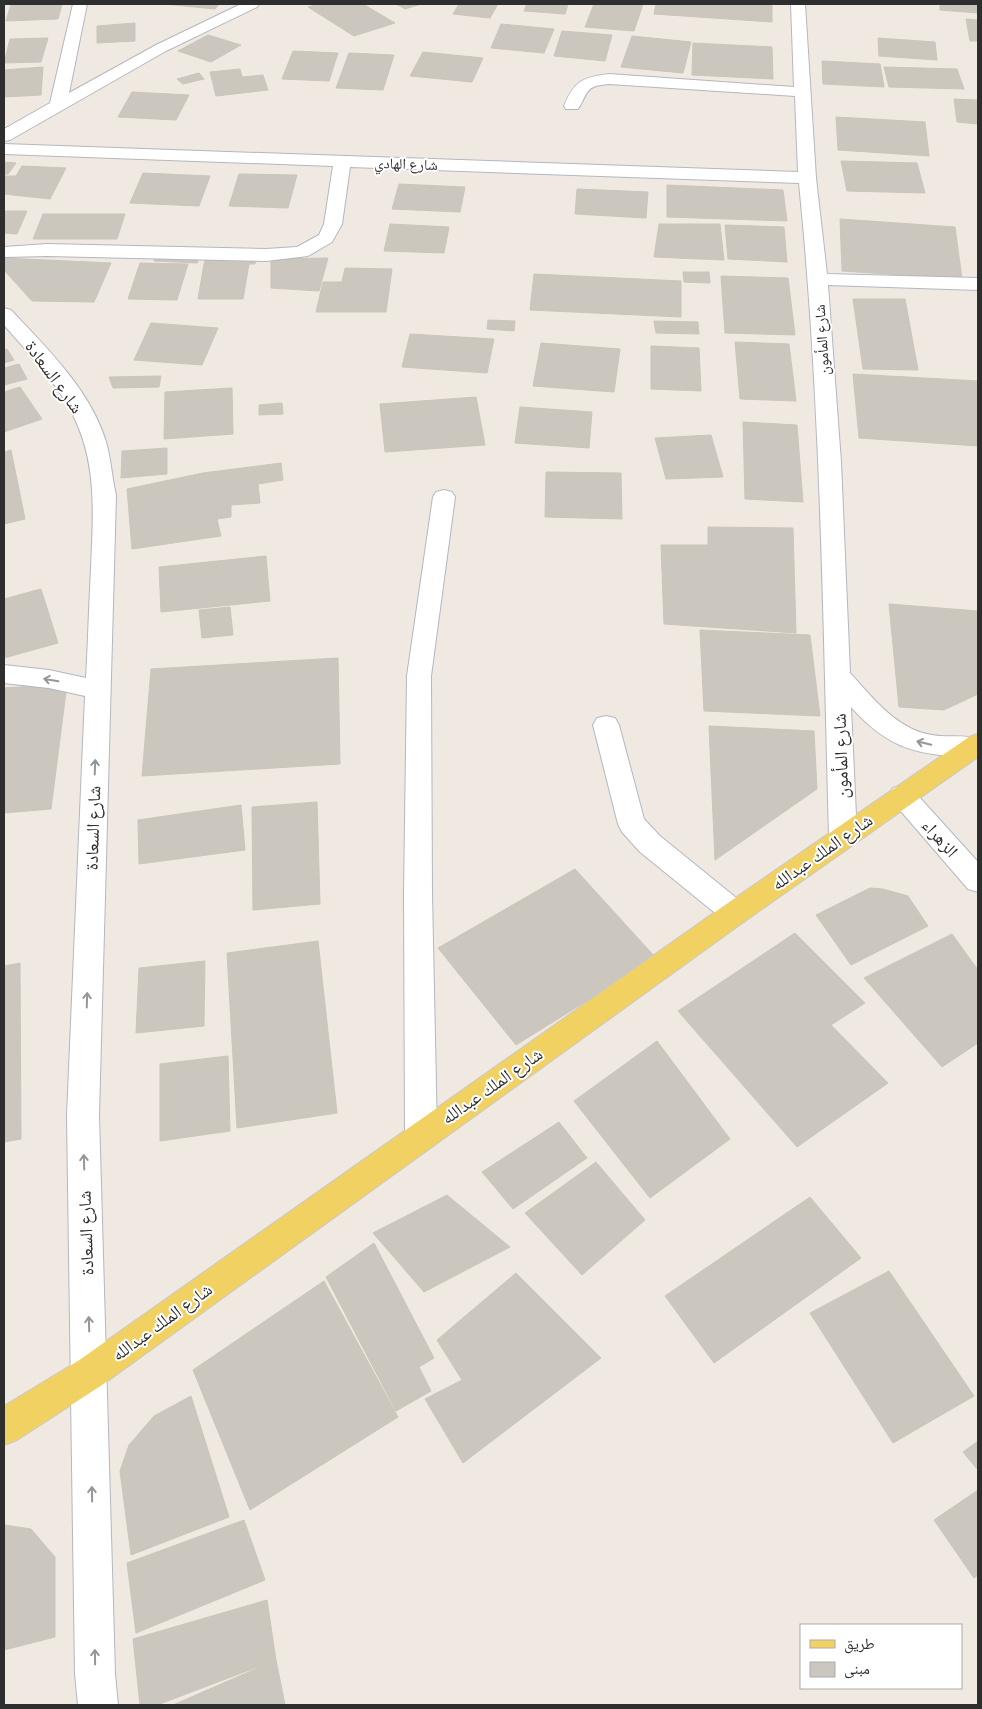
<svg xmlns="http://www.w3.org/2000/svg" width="982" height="1709" font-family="'PT Sans Narrow','Noto Naskh Arabic',sans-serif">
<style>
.building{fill:#cbc7bf;stroke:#cbc5ba}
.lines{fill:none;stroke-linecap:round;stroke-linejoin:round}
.minor-casing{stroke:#b4b7c1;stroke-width:2}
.major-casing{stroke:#c9c9c9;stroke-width:2}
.minor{fill:#fff;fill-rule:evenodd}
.major{fill:#f2d163;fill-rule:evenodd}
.oneway{stroke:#969696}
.labels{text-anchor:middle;stroke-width:4;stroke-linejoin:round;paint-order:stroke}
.far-street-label{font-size:15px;fill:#2e2e2e;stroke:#fff}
.street-label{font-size:18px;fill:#2e2e2e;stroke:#fff}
</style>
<rect width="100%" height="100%" fill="#efe9e1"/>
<path class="building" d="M11 4H62L58 19 6 21Z
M165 4H219L215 9Z
M319 4H363L395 23 354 36 308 7Z
M396 4H421L405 9Z
M459 4H498L490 18 453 14Z
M527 4H568L565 14 524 11Z
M594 4H643L634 31 585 27Z
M656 4H772V22L654 14Z
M940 4H978V13L940 10Z
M966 19 978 20V41H970Z
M135 23V41L97 43V26Z
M501 24 554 29 544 53 491 48Z
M562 31 612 35 605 61 554 56Z
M208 35 241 45 211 62 178 51Z
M632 36 691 42 683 73 621 67Z
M48 38 41 62 4 63 10 39Z
M878 38 935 42 937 60 879 56Z
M693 43 772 47 773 79 692 75Z
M293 51 338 53 329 81 282 79Z
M423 52 483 58 472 82 410 76Z
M349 53 394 55 383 90 336 88Z
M822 61 880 64 884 87 823 84Z
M43 67 41 95 4 97V70Z
M884 67 957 69 964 89 889 87Z
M240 69 242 77 263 75 268 90 216 96 210 72Z
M199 73 204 79 183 84 177 79Z
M132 92 189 95 176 120 118 117Z
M954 99 978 100V124L957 122Z
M836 117 925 122 929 156 838 150Z
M841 161 917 163 925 193 847 191Z
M4 162 16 163 8 174H4Z
M22 166 66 168 50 199 4 194V176H16Z
M143 173 210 176 199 206 130 203Z
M239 174 297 175 288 208 229 206Z
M399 184 465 187 460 212 392 209Z
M667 185 783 190 787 221 667 217Z
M577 189 648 192 646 218 575 214Z
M4 211H27L17 234 4 233Z
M43 214H125L117 239H33Z
M840 219 955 227 962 279 842 271Z
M390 224 449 227 444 253 384 251Z
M659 224H720L724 260 654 257Z
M725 225 784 227 787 262 728 259Z
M157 254 200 255 197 263 154 261Z
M206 257H256L255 264H204Z
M4 258 111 263 94 302 32 301 4 270Z
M328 258 319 291 271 288V259Z
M140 263 188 264 177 300 128 299Z
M204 264H249L243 299H198Z
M345 268 392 269 386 312H316L323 282H342Z
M683 272H709L710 283 684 282Z
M534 274 681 281V317L530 310Z
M721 276 788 278 795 335 725 333Z
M853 299H905L918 370 863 369Z
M488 320 515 321 514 331 487 329Z
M654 321 698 322 699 334 656 333Z
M151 323 218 328 202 365 134 360Z
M410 334 494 339 487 373 402 367Z
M735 342 789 344 796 401 740 399Z
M541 343 620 349 614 392 533 386Z
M651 346 699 348 701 391 651 389Z
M7 349 14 360 4 363V350Z
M19 364 27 379 4 385V368Z
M853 374 978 381V446L859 438Z
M161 376 159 387 113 388 109 377Z
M20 387 42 419 4 432V392Z
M232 388 233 434 164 439 165 392Z
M476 397 485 445 385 452 380 404Z
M282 403 283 414 259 415V405Z
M520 407 592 412 589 448 515 443Z
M743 422 797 425 803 502 745 499Z
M711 435 723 477 666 479 655 438Z
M167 448V474L121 478 122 451Z
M11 450 25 519 4 524V452Z
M281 463 283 480 258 484 260 503 231 505V517L217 519 221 536 132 549 127 489 203 473Z
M546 472 621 473 622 519 545 517Z
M708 527 793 528 796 633 664 624 661 545H708Z
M266 556 270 601 161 612 159 567Z
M41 589 58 643 4 658V599Z
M889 604 978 611V694L944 710 899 707Z
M230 607 233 635 202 638 199 610Z
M700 630 810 635 820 716 704 711Z
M338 658 340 764 142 776 151 669Z
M67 684 51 809 4 813V688Z
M709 726 814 731 817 789 715 860Z
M317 802 320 904 253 910 252 807Z
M241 805 245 850 139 864 138 820Z
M575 869 656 958 516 1045 438 948Z
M870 888 883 889 908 896 928 926 851 965 816 915Z
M795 933 865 1003 831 1025 888 1083 797 1147 678 1011Z
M952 934 978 970V1043L942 1067 864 978Z
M318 941 337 1113 237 1128 227 953Z
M205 961 204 1026 136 1033 139 968Z
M20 963 21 1139 4 1142V966Z
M657 1041 730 1139 650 1198 574 1101Z
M228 1056 230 1131 160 1141V1064Z
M559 1122 587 1158 513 1209 482 1172Z
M596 1162 645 1220 582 1275 525 1213Z
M447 1195 510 1247 424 1292 373 1233Z
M810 1197 861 1258 714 1363 665 1296Z
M374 1243 434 1358 419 1367 431 1391 396 1411 326 1277Z
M889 1271 974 1396 893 1443 810 1313Z
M516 1273 601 1358 463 1463 425 1399 462 1380 437 1340Z
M324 1281 398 1417 250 1510 193 1370Z
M191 1396 229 1517 131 1555 120 1471 129 1445 154 1416Z
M978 1441V1470L963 1452Z
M978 1490V1575L974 1578 934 1520Z
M244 1520 265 1580 136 1633 127 1563Z
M4 1525 31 1529 55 1557V1637L4 1650Z
M267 1600 276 1660 157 1705H140L133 1639Z
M276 1660 285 1705H173Z"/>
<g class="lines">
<defs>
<path id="minor" d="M73 4H87L69 93 156 45 241 4H259L257 7 166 51 10 140 4 141V129L50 103Z
M791 4H805L816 178 827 274 978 278V290L828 285 841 462 850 673C872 697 897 730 932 735 947 738 964 734 978 739V755L973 757C917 755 890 750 851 707L857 837 853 845 843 848 833 845 829 837C823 619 821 400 799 183L350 167 342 224 332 242 308 256 266 261 47 256 4 257V247L47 244 266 249 297 247 319 235 324 224 333 166 4 154V144L798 172 795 96 609 84C584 86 589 92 578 109H566L564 106C574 81 583 77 609 74L794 87Z
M4 308 11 310C47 348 91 391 106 442 111 459 112 478 116 495L99 1115 115 1674 118 1705H78L75 1674 67 1115 85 696 49 688 4 683V665L49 670 86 678C88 642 89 605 91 568 93 520 97 471 78 426 62 387 31 356 4 325Z
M444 490 452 492 455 497 431 676 432 893 437 1136 432 1146 421 1151 410 1146 405 1136 404 893 407 676 433 497 436 492Z
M606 716 615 718 619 725 644 819 660 836 745 905 749 913 745 921 735 925 725 921 640 852 622 832 618 824 593 725 597 718Z
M902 785 911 788 978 862V892L968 889 893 802 889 795 893 788Z"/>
<path id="major" d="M978 734V757L745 921 102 1385 17 1440 4 1445V1406L78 1361 725 905 969 737Z"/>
</defs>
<use href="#minor" class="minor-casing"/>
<use href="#major" class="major-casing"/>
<use href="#minor" class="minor"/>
<use href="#major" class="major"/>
</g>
<defs><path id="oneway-shaft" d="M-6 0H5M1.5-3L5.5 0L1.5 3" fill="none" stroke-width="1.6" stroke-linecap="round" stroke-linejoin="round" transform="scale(1.25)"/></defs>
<g class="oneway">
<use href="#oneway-shaft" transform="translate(51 680) rotate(-170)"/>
<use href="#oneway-shaft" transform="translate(924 743) rotate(-167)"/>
<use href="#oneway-shaft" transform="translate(95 767) rotate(-88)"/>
<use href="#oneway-shaft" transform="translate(87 1000) rotate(-88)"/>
<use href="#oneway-shaft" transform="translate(84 1162) rotate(-92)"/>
<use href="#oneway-shaft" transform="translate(89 1324) rotate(-92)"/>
<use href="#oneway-shaft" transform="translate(92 1494) rotate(-91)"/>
<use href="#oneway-shaft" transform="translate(95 1657) rotate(-91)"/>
</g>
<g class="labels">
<g class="far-street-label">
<text transform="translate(406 164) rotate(2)" y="5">شارع الهادي</text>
<text transform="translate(822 340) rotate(-94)" y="5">شارع المأمون</text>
</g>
<g class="street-label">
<text transform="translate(54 377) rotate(54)" y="6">شارع السعادة</text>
<text transform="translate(841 756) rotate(-92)" y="6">شارع المأمون</text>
<text transform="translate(93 828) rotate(-88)" y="6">شارع السعادة</text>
<text transform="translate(940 838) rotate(48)" y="6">الزهراء</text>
<text transform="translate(822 852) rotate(-35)" y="6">شارع الملك عبدالله</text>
<text transform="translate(492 1086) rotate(-35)" y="6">شارع الملك عبدالله</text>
<text transform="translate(86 1233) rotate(-92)" y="6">شارع السعادة</text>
<text transform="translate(162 1322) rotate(-36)" y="6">شارع الملك عبدالله</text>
</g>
</g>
<rect width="982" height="1709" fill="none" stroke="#2e2e2e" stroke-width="10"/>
<rect x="800" y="1624" width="162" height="65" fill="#ffffff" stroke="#ababab"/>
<rect x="810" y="1640" width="25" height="8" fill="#f2d163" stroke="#ababab"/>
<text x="844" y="1649" font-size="15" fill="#2e2e2e">طريق</text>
<rect x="810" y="1662" width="25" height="15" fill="#cbc7bf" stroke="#ababab"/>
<text x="844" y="1674" font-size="15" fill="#2e2e2e">مبنى</text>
</svg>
